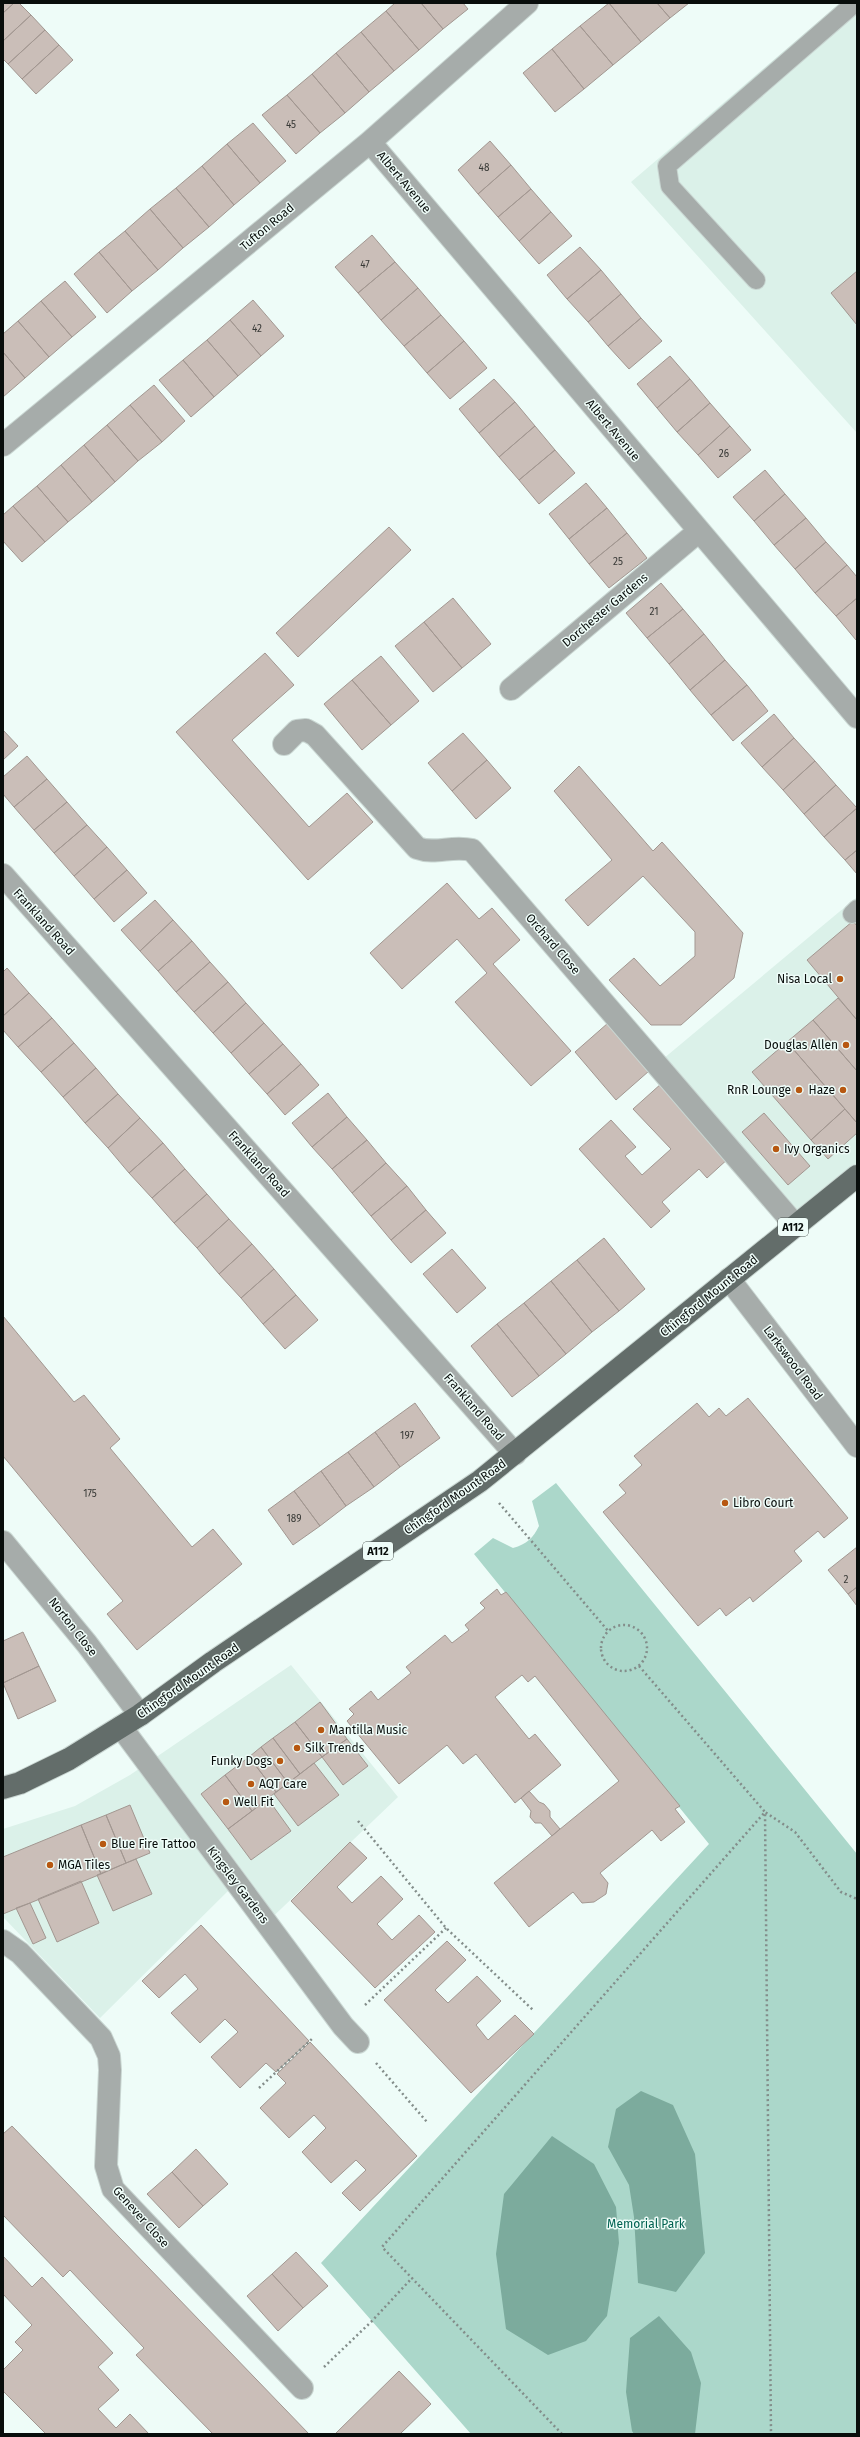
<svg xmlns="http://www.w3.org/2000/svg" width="860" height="2437" font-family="'Fira Sans',sans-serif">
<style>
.built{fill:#dbf1e9}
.green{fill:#abd7ca}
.water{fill:#7cab9d}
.building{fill:#cabeb8;stroke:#a29791}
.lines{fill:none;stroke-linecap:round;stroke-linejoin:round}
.service-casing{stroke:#c9d6d2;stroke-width:20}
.minor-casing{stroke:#c9d6d2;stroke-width:24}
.primary-casing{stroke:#c9d6d2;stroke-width:24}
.path{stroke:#838d8a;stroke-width:2.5;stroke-dasharray:2 3;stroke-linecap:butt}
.service{stroke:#a6acaa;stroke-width:18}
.minor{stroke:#a6acaa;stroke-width:22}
.primary{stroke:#636d6a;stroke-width:22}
.poi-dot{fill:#b75811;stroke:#eefcf8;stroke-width:1.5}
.labels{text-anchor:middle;stroke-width:3;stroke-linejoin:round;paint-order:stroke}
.number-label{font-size:10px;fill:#383936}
.shield{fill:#eefcf8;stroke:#4d5552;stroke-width:1}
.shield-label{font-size:11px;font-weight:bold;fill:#080d0b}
.street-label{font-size:12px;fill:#080d0b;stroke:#eefcf8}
.poi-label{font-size:12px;fill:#080d0b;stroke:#eefcf8;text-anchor:start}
.park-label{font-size:12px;fill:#006251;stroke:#eefcf8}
</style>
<rect width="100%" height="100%" fill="#eefcf8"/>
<path class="built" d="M840 3H857V433L631 182Z
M857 897V1165L798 1216 663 1059Z
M291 1665 398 1797 260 1929 228 1891 100 2018 3 1917V1829L75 1806 130 1775Z"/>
<path class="green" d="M556 1483 857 1854V2434H471L321 2263 709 1844 474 1554 493 1538 513 1548C527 1544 533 1538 539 1526L532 1501Z"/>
<path class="water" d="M641 2091 673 2105 695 2154 705 2253 676 2292 638 2283 634 2217 629 2185 608 2147 616 2109Z
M552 2136 594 2164 616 2207 619 2243 607 2316 586 2341 548 2355 506 2329 496 2254 504 2194Z
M659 2316 691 2352 701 2383 695 2434H634L632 2431 626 2392 630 2338Z"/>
<path class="building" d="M3 3H14L3 13Z
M14 3H19L31 15 3 41V13Z
M395 3H421L443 29 419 50 386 11Z
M421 3H463L468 9 443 29Z
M609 3H657L670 18 641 42Z
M609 3 641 42 613 65 580 26Z
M657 3H689L670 18Z
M386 11 419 50 394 71 361 32Z
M31 15 45 30 8 64 3 59V41Z
M580 26 613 65 584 89 552 49Z
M45 30 59 45 22 79 8 64Z
M361 32 394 71 369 92 336 53Z
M59 45 73 60 36 94 22 79Z
M552 49 584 89 555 112 523 73Z
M336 53 369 92 345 113 312 74Z
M312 74 345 113 320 133 287 95Z
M287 95 320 133 296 154 262 115Z
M253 123 286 161 260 183 227 144Z
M490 141 511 165 478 194 458 170Z
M227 144 260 183 234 205 202 166Z
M511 165 531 189 498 217 478 194Z
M202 166 234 205 209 227 176 188Z
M176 188 209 227 183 248 150 209Z
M531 189 551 212 519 241 498 217Z
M150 209 183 248 158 270 125 231Z
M551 212 572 236 539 264 519 241Z
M125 231 158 270 132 291 99 252Z
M372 235 395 262 358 293 335 267Z
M580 247 601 270 567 299 547 275Z
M99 252 132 291 107 313 74 274Z
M395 262 418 288 381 320 358 293Z
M601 270 621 294 588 322 567 299Z
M857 271V325L831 293Z
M65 281 96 317 72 337 41 301Z
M418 288 441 315 404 346 381 320Z
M621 294 641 318 608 346 588 322Z
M253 300 284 336 261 356 230 320Z
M41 301 72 337 49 357 18 321Z
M441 315 464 341 427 373 404 346Z
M641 318 662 341 629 369 608 346Z
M230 320 261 356 238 376 207 340Z
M18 321 49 357 25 378 3 352V334Z
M207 340 238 376 214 397 183 360Z
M464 341 487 368 450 399 427 373Z
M3 352 25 378 3 397Z
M670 356 690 379 657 408 637 384Z
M183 360 214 397 191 417 159 380Z
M494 379 515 402 479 433 459 409Z
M690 379 710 403 677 432 657 408Z
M154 385 185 421 162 442 130 405Z
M515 402 535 426 499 457 479 433Z
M710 403 730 426 698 455 677 432Z
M130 405 162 442 138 461 107 425Z
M107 425 138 461 115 482 84 445Z
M535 426 555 450 519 480 499 457Z
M730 426 751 450 718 478 698 455Z
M84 445 115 482 92 502 61 465Z
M555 450 575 473 539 504 519 480Z
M61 465 92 502 68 522 37 486Z
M765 470 785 494 754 521 733 497Z
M586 483 607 508 569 539 549 514Z
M37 486 68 522 45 542 13 506Z
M785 494 806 518 774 545 754 521Z
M13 506 45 542 22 562 3 541V515Z
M607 508 627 533 589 564 569 539Z
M806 518 826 542 795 569 774 545Z
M389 527 411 550 298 657 276 633Z
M627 533 647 558 609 588 589 564Z
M826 542 847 565 815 593 795 569Z
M847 565 857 577V598L836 616 815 593Z
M661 583 683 609 647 638 626 613Z
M453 598 491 644 462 668 424 622Z
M857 598V640H856L836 616Z
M683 609 704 634 669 664 647 638Z
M424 622 462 668 433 692 395 646Z
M704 634 725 660 690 690 669 664Z
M265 653 294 685 232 740 309 827 347 793 373 822 308 880 176 732Z
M381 656 419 701 391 725 352 680Z
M725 660 747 685 711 715 690 690Z
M352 680 391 725 362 750 324 704Z
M747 685 768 711 733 741 711 715Z
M774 714 794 738 762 767 741 743Z
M3 730 18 746 3 760Z
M463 733 487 760 452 791 428 763Z
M794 738 815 761 783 790 762 767Z
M27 756 47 779 14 807 3 794V777Z
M487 760 511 788 476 819 452 791Z
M815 761 836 785 804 814 783 790Z
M579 766 653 851 662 842 743 933 734 978 681 1025H651L609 980 634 958 660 986 695 956V932L643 876 588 926 565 900 612 860 554 791Z
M47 779 67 802 34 830 14 807Z
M836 785 857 808 824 837 804 814Z
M67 802 87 825 54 853 34 830Z
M857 808V850L845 860 824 837Z
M87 825 107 847 74 876 54 853Z
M107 847 127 870 94 899 74 876Z
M857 850V874L845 860Z
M127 870 147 893 114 922 94 899Z
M447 883 479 919 492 908 520 940 493 964 571 1051 531 1086 455 1002 487 973 457 939 402 989 370 953Z
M155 900 173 920 140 951 121 930Z
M173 920 192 941 158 971 140 951Z
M853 921 857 926V1020L807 960Z
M192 941 210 962 176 992 158 971Z
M210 962 228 982 194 1012 176 992Z
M7 968 29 993 3 1016V972Z
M228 982 246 1003 213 1033 194 1012Z
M29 993 52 1018 18 1047 3 1030V1016Z
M838 998 857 1020V1071L813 1020Z
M246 1003 264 1023 231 1053 213 1033Z
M52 1018 74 1043 41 1072 18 1047Z
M813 1020 857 1071V1123L787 1042Z
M264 1023 283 1044 249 1074 231 1053Z
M608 1023 649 1071 616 1100 575 1052Z
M787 1042 845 1109 811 1140 752 1072Z
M74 1043 96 1068 63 1097 41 1072Z
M283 1044 301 1064 267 1094 249 1074Z
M301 1064 319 1085 285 1115 267 1094Z
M96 1068 118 1094 85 1123 63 1097Z
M662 1083 730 1157 707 1178 699 1169 662 1202 670 1211 651 1228 579 1149 611 1120 636 1147 625 1156 642 1175 671 1149 633 1109Z
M328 1093 347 1117 312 1147 292 1123Z
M118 1094 140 1118 108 1148 85 1123Z
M845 1109 857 1123V1133L828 1159 811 1140Z
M764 1113 810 1166 788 1185 742 1132Z
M347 1117 367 1140 332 1169 312 1147Z
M140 1118 163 1143 129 1173 108 1148Z
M367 1140 386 1163 352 1193 332 1169Z
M163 1143 185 1169 152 1198 129 1173Z
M386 1163 407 1186 371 1216 352 1193Z
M185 1169 207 1194 174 1223 152 1198Z
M407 1186 426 1210 391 1240 371 1216Z
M207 1194 229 1219 197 1248 174 1223Z
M426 1210 446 1233 411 1263 391 1240Z
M229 1219 252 1244 219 1274 197 1248Z
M604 1238 645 1289 619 1311 577 1260Z
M252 1244 274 1269 241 1298 219 1274Z
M452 1249 486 1288 457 1313 423 1274Z
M577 1260 619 1311 592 1332 551 1281Z
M274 1269 296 1295 263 1324 241 1298Z
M551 1281 592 1332 566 1354 524 1303Z
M296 1295 318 1320 285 1349 263 1324Z
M524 1303 566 1354 539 1376 497 1324Z
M3 1316 74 1402 84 1395 120 1439 110 1448 192 1547 213 1529 242 1564 137 1650 107 1614 123 1601 3 1456Z
M497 1324 539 1376 512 1397 471 1346Z
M748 1398 848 1518 824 1538 818 1531 794 1551 802 1561 753 1602 750 1597 726 1616 720 1608 698 1626 603 1512 626 1493 619 1485 642 1465 634 1456 697 1403 709 1417 719 1408 726 1416Z
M415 1403 440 1438 400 1467 375 1432Z
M375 1432 400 1467 374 1487 348 1452Z
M348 1452 374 1487 346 1506 321 1471Z
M321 1471 346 1506 320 1526 294 1491Z
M294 1491 320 1526 293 1545 268 1510Z
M857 1547V1587L848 1594 828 1570Z
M857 1587V1606L848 1594Z
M497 1589 501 1595 506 1592 680 1806 675 1809 685 1822 661 1841 652 1830 600 1873 608 1883 606 1894 594 1902 582 1903 573 1892 529 1927 494 1883 619 1781 535 1676 528 1682 522 1675 495 1697 529 1739 535 1734 561 1765 515 1803 476 1754 463 1764 447 1745 399 1784 347 1721 354 1714 349 1709 371 1691 378 1700 411 1673 406 1667 445 1635 452 1643 469 1630 465 1625 485 1608 480 1603Z
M23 1632 39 1666 3 1683V1641Z
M39 1666 56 1701 18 1719 3 1683Z
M320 1702 347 1739 322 1757 295 1722Z
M295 1722 322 1757 300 1774 273 1738Z
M273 1738 300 1774 288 1783 261 1747Z
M347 1739 368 1766 343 1785 322 1757Z
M261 1747 288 1783 276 1792 249 1757Z
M249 1757 276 1792 252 1811 225 1775Z
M314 1763 339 1795 298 1826 274 1794Z
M225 1775 252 1811 228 1829 201 1794Z
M529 1791 539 1802 544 1804 550 1811V1817L560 1829 552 1836 541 1823H535L530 1817 531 1811 521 1798Z
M268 1799 291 1831 251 1860 228 1829Z
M130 1805 150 1853 126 1863 106 1815Z
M106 1815 126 1863 101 1874 81 1825Z
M81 1825 101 1874 3 1914V1857Z
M350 1842 367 1858 337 1887 352 1903 381 1876 403 1899 377 1924 392 1940 419 1915 435 1932 375 1988 291 1901Z
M136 1859 152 1894 113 1911 97 1875Z
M81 1881 99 1923 57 1942 38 1899Z
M30 1903 46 1938 33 1944 16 1908Z
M201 1925 309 2041 276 2072 266 2063 240 2088 211 2057 238 2032 225 2019 200 2043 171 2013 198 1989 185 1974 159 1998 142 1981Z
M447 1941 466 1960 435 1990 448 2003 477 1976 501 2001 476 2025 488 2040 515 2015 534 2034 471 2093 384 2000Z
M310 2042 417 2156 360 2211 342 2193 366 2170 356 2160 331 2183 302 2152 326 2128 314 2115 289 2138 260 2108 286 2083 277 2074Z
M12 2126 309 2434H213L136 2355 144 2348 70 2270 63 2277 3 2215V2134Z
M196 2149 228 2184 203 2206 172 2172Z
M172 2172 203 2206 179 2228 147 2194Z
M296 2252 328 2286 303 2308 272 2274Z
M3 2256 32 2287 42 2277 113 2353 98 2367 119 2390 98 2409 116 2428 130 2414 149 2434H46L3 2391V2370L23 2350 15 2342 32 2325 3 2294Z
M272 2274 303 2308 278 2331 247 2296Z
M399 2371 431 2404 400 2434H335Z"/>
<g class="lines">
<defs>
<path id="service" d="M756 280 670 186 667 166 855 3
M852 914 857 909"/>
<path id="minor" d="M370 142 857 717
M3 445 370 142 527 3
M511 689 699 531
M284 744 297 731 306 730 315 735 417 848C436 855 451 845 472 850L795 1225
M3 875 515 1454
M729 1279 857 1446
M3 1542 87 1644 140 1715
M121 1727 343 2026 358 2042
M3 1941 20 1953 101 2038 109 2056 110 2070 106 2166 113 2189 302 2388"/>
<path id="primary" d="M3 1788 20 1783 69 1759 140 1715 213 1662 480 1481 857 1176"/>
</defs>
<use href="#service" class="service-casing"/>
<use href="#minor" class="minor-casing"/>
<use href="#primary" class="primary-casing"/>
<path class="path" d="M499 1503 609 1632
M601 1648a23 23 0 1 1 46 0a23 23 0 1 1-46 0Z
M639 1666 765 1812 771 2434
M358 1821 446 1928 533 2010
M365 2005 446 1928
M376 2063 427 2122
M259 2088 314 2037
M324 2367 372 2321 412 2278
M562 2434 382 2247 765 1812 795 1832 841 1892 857 1899"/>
<use href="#service" class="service"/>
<use href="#minor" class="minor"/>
<use href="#primary" class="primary"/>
</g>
<g class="poi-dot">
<circle cx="840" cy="979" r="4"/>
<circle cx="846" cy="1045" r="4"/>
<circle cx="799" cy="1090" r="4"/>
<circle cx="843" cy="1090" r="4"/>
<circle cx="776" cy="1149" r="4"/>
<circle cx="725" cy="1503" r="4"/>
<circle cx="321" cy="1730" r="4"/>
<circle cx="297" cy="1748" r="4"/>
<circle cx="280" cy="1761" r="4"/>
<circle cx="251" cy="1784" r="4"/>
<circle cx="226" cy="1802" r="4"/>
<circle cx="103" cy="1844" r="4"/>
<circle cx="50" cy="1865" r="4"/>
</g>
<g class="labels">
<g class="number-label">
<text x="291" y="128">45</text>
<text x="484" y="171">48</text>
<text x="365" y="268">47</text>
<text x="257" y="332">42</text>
<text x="724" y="457">26</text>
<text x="618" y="565">25</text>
<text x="654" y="615">21</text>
<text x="407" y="1439">197</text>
<text x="90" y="1497">175</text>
<text x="294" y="1522">189</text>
<text x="846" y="1583">2</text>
</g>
<g class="shield">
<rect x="778" y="1218" width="30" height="18" rx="3"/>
<rect x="363" y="1542" width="30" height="18" rx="3"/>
</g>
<g class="shield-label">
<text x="793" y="1231">A112</text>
<text x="378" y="1555">A112</text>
</g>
<g class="street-label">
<text transform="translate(404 182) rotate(50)" y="4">Albert Avenue</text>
<text transform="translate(267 227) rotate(-40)" y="4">Tufton Road</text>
<text transform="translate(613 430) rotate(50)" y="4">Albert Avenue</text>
<text transform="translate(605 610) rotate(-40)" y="4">Dorchester Gardens</text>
<text transform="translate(44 922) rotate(48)" y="4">Frankland Road</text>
<text transform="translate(553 944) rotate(49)" y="4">Orchard Close</text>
<text transform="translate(259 1164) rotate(48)" y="4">Frankland Road</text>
<text transform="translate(709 1296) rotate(-39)" y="4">Chingford Mount Road</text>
<text transform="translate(793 1363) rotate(53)" y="4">Larkswood Road</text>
<text transform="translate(474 1407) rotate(49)" y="4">Frankland Road</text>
<text transform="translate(455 1497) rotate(-35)" y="4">Chingford Mount Road</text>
<text transform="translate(73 1627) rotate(52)" y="4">Norton Close</text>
<text transform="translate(188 1681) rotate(-35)" y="4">Chingford Mount Road</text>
<text transform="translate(238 1885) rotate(53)" y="4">Kingsley Gardens</text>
<text transform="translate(141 2217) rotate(48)" y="4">Genever Close</text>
</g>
<g class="poi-label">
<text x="832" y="983" text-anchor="end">Nisa Local</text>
<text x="838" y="1049" text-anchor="end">Douglas Allen</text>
<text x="791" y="1094" text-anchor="end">RnR Lounge</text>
<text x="835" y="1094" text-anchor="end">Haze</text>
<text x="784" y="1153">Ivy Organics</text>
<text x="733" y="1507">Libro Court</text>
<text x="329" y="1734">Mantilla Music</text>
<text x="305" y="1752">Silk Trends</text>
<text x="272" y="1765" text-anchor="end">Funky Dogs</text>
<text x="259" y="1788">AQT Care</text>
<text x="234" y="1806">Well Fit</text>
<text x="111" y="1848">Blue Fire Tattoo</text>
<text x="58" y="1869">MGA Tiles</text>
</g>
<g class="park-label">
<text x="646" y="2228">Memorial Park</text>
</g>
</g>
<rect width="860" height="2437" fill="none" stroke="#080d0b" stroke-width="8"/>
</svg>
